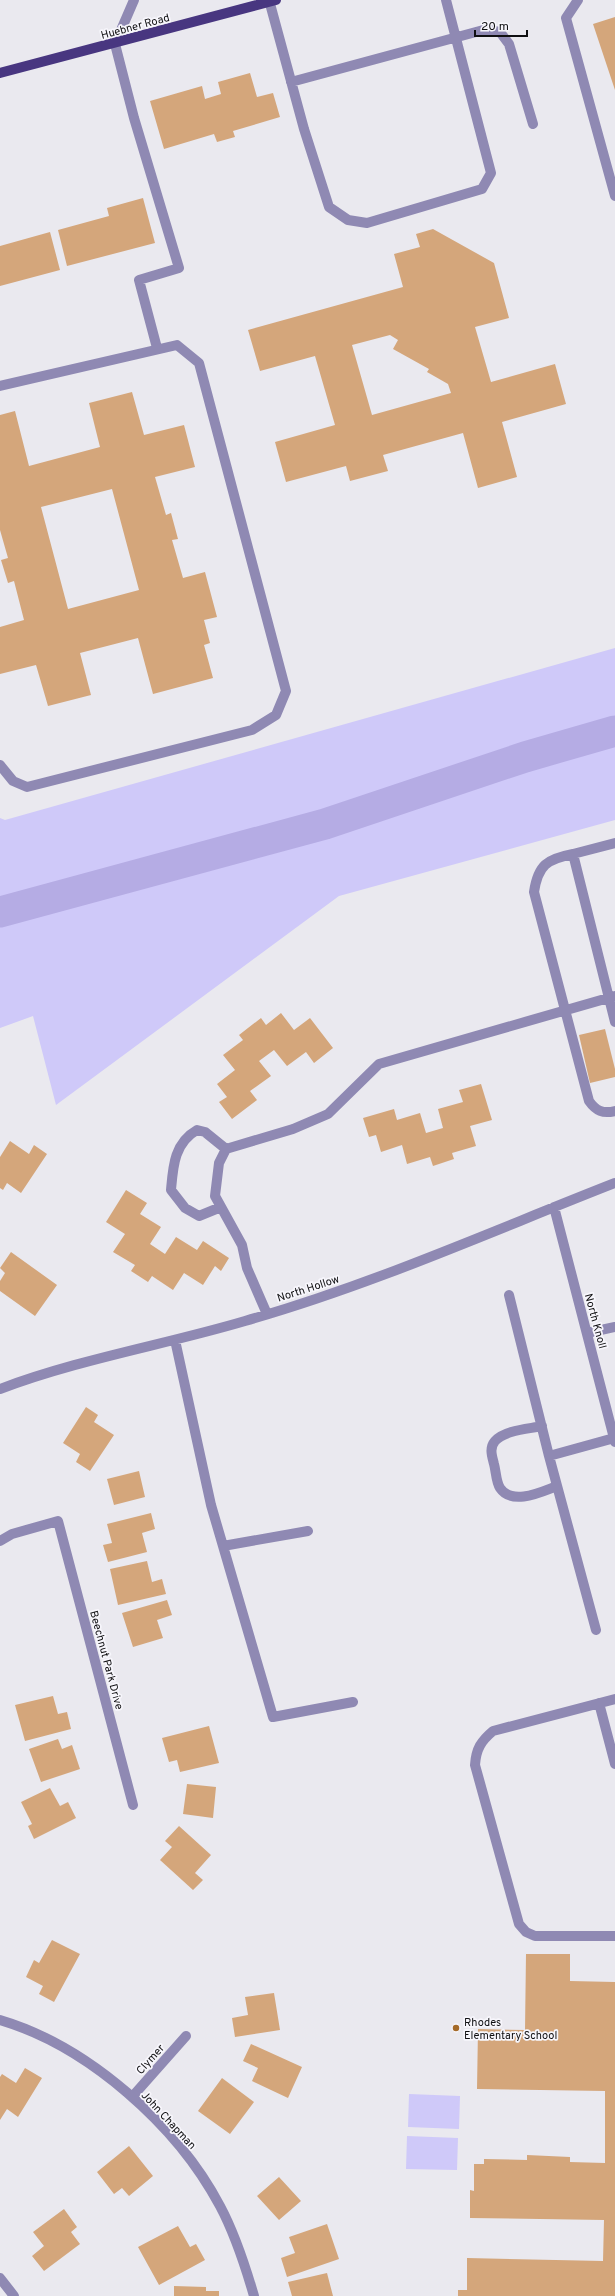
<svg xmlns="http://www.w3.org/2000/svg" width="615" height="2296" font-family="Overpass,sans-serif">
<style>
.grass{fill:#cfc9f9}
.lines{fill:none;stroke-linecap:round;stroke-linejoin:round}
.river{stroke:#b5ace4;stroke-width:31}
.building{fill:#d4a67b;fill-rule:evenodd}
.minor{stroke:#8f89b3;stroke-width:10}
.major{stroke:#483680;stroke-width:10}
.poi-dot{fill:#a46a29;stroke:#f7f6fc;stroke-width:1.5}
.labels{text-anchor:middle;stroke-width:3.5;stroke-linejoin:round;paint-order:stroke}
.street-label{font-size:11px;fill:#0f0f11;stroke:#f7f6fc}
.poi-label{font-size:11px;fill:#0f0f11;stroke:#f7f6fc;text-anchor:start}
</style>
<rect width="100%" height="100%" fill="#eae9ef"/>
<path class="grass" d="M615 648V820L339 896 56 1105 33 1016 0 1028V818L5 820Z
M409 2094 460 2096 459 2129 408 2127Z
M407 2136 458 2138 457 2170 406 2169Z"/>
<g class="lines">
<path class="river" d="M0 912 325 824 525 757 615 731"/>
</g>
<path class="building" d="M615 17V90L593 24Z
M250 73 257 97 273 93 280 117 233 131 235 137 217 142 214 134 164 149 150 101 202 86 205 99 221 94 218 82Z
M143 198 155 243 67 266 58 230 109 216 107 208Z
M433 229 494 263 509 318 475 327 491 382 555 364 566 404 502 422 517 477 478 488 463 433 383 455 388 471 350 481 346 466 286 482 275 442 335 425 315 356 260 371 248 330 403 287 394 254 420 247 416 234ZM390 335 398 340 393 349 429 369 427 372 448 384 451 393 372 415 352 345Z
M50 232 60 270 0 286V246Z
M132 392 144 435 184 425 195 467 155 477 166 515 171 513 178 539 172 540 183 578 205 572 217 617 204 620 210 643 204 645 213 678 153 694 138 638 80 653 91 695 48 706 36 665 0 674V627L24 620 14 581 8 583 1 560 8 558 0 530V415L15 411 29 466 100 447 89 403ZM112 489 139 590 68 609 41 507Z
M281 1013 294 1030 310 1018 333 1048 314 1063 306 1052 287 1066 274 1050 259 1061 271 1076 250 1091 257 1100 232 1119 219 1102 227 1097 217 1084 235 1070 223 1055 243 1040 239 1035 261 1018 266 1025Z
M605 1029 615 1069V1077L590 1083 579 1035Z
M481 1084 492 1120 470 1126 476 1146 452 1153 454 1159 433 1166 430 1157 407 1164 402 1145 381 1152 376 1135 369 1137 363 1118 394 1109 397 1120 420 1113 426 1133 443 1128 438 1109 463 1102 459 1090Z
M10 1141 29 1154 34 1145 47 1154 21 1193 7 1183 3 1190 0 1188V1157Z
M126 1190 147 1203 140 1214 161 1227 150 1244 165 1254 176 1237 197 1250 203 1241 229 1258 221 1271 215 1266 203 1285 184 1273 173 1290 152 1276 148 1282 131 1271 135 1265 113 1252 125 1234 106 1222Z
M11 1252 57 1285 35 1316 0 1291V1281L5 1273 0 1268Z
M86 1407 98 1415 94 1422 114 1435 90 1471 76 1462 80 1454 63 1443Z
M139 1471 145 1497 114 1505 107 1479Z
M151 1513 155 1529 142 1533 147 1552 108 1562 103 1545 112 1543 107 1524Z
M147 1561 152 1582 162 1579 166 1594 118 1605 110 1569Z
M167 1600 172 1615 157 1620 163 1638 133 1647 122 1613Z
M53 1696 58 1714 67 1712 71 1729 25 1741 15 1705Z
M209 1726 219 1763 180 1772 177 1760 169 1762 162 1738Z
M58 1739 62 1749 72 1745 80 1769 41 1782 29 1749Z
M187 1784 216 1787 213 1818 183 1814Z
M50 1788 60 1806 68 1802 76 1818 34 1839 28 1826 32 1824 21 1802Z
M179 1826 211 1855 195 1873 203 1880 193 1890 160 1860 172 1847 165 1841Z
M52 1940 80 1954 54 2002 39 1994 43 1986 26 1977 34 1960 39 1963Z
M526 1954H570V1981L615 1982V2296H458V2290H467V2258L603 2261 604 2220 470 2218V2190L474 2191V2164H484V2159L527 2160V2155L570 2157V2162L605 2163V2091L477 2089 478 2029 525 2030Z
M274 1993 280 2030 235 2037 232 2018 248 2015 245 1997Z
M251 2044 302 2067 288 2098 252 2081 258 2068 243 2061Z
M25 2068 42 2078 18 2117 7 2109 0 2120V2077L2 2074 16 2083Z
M222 2078 254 2102 230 2134 198 2111Z
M129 2146 153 2176 129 2196 122 2188 114 2194 97 2172Z
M279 2177 301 2201 279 2220 257 2196Z
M64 2209 77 2227 71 2232 80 2244 44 2271 32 2256 44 2246 33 2232Z
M327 2224 339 2259 287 2277 281 2258 295 2253 289 2237Z
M178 2226 190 2247 196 2244 205 2260 159 2285 138 2247Z
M327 2273 333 2296H292L288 2282Z
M174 2286 206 2287V2291H219V2296H174Z"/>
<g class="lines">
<path class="minor" d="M134 0 115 44 134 118 179 268 139 280 157 348
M269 0 304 129 329 207 348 220 367 223 482 189 491 173 446 0
M578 0 566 18 615 196
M291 82 487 29 500 32 509 44 533 124
M0 386 177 345 199 363 286 691 276 715 252 730 27 787 13 781 0 765
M615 843 573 854 615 1022
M573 854C547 859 538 865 534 892L589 1101C596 1111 603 1114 615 1111
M221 1207 199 1216 185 1208 171 1190C173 1167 174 1143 197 1130L205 1132 226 1149
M554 1207 615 1442
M509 1295 549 1456 614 1438
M267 1314 247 1268 242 1245 215 1196 219 1163 226 1149 293 1129 328 1114 379 1064 615 996
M587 1333 615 1327
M175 1340 211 1505 273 1717 353 1702
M0 1389C79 1359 164 1345 245 1321 372 1285 492 1231 615 1183
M542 1426C528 1429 505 1430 495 1441 489 1448 492 1456 494 1464 496 1471 496 1482 500 1488 512 1506 541 1492 557 1486
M549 1456 596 1630
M0 1541 12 1534 58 1521 133 1805
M223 1546 308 1531
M615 1699 493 1731C481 1741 476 1749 475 1765L519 1924 526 1932 535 1936H615
M599 1703 615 1764
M0 2020C88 2046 177 2125 220 2206 235 2234 245 2265 254 2296
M132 2097 186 2036
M0 2278 14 2296"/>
<path class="major" d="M0 73 276 0"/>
</g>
<circle class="poi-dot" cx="456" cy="2028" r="4"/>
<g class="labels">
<g class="street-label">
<text transform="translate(135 26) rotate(-15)" y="4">Huebner Road</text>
<text transform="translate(308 1288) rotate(-18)" y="4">North Hollow</text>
<text transform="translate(596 1321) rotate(75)" y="4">North Knoll</text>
<text transform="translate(107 1660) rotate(75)" y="4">Beechnut Park Drive</text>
<text transform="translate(150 2059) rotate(-48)" y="4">Clymer</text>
<text transform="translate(169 2120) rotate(47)" y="4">John Chapman</text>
</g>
<g class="poi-label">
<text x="464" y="2026">Rhodes<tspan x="464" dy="13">Elementary School</tspan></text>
</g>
</g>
<path d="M475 30v6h52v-6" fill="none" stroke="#0f0f11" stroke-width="2"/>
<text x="481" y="30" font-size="12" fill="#0f0f11" stroke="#f7f6fc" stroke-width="3" paint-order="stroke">20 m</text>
</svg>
